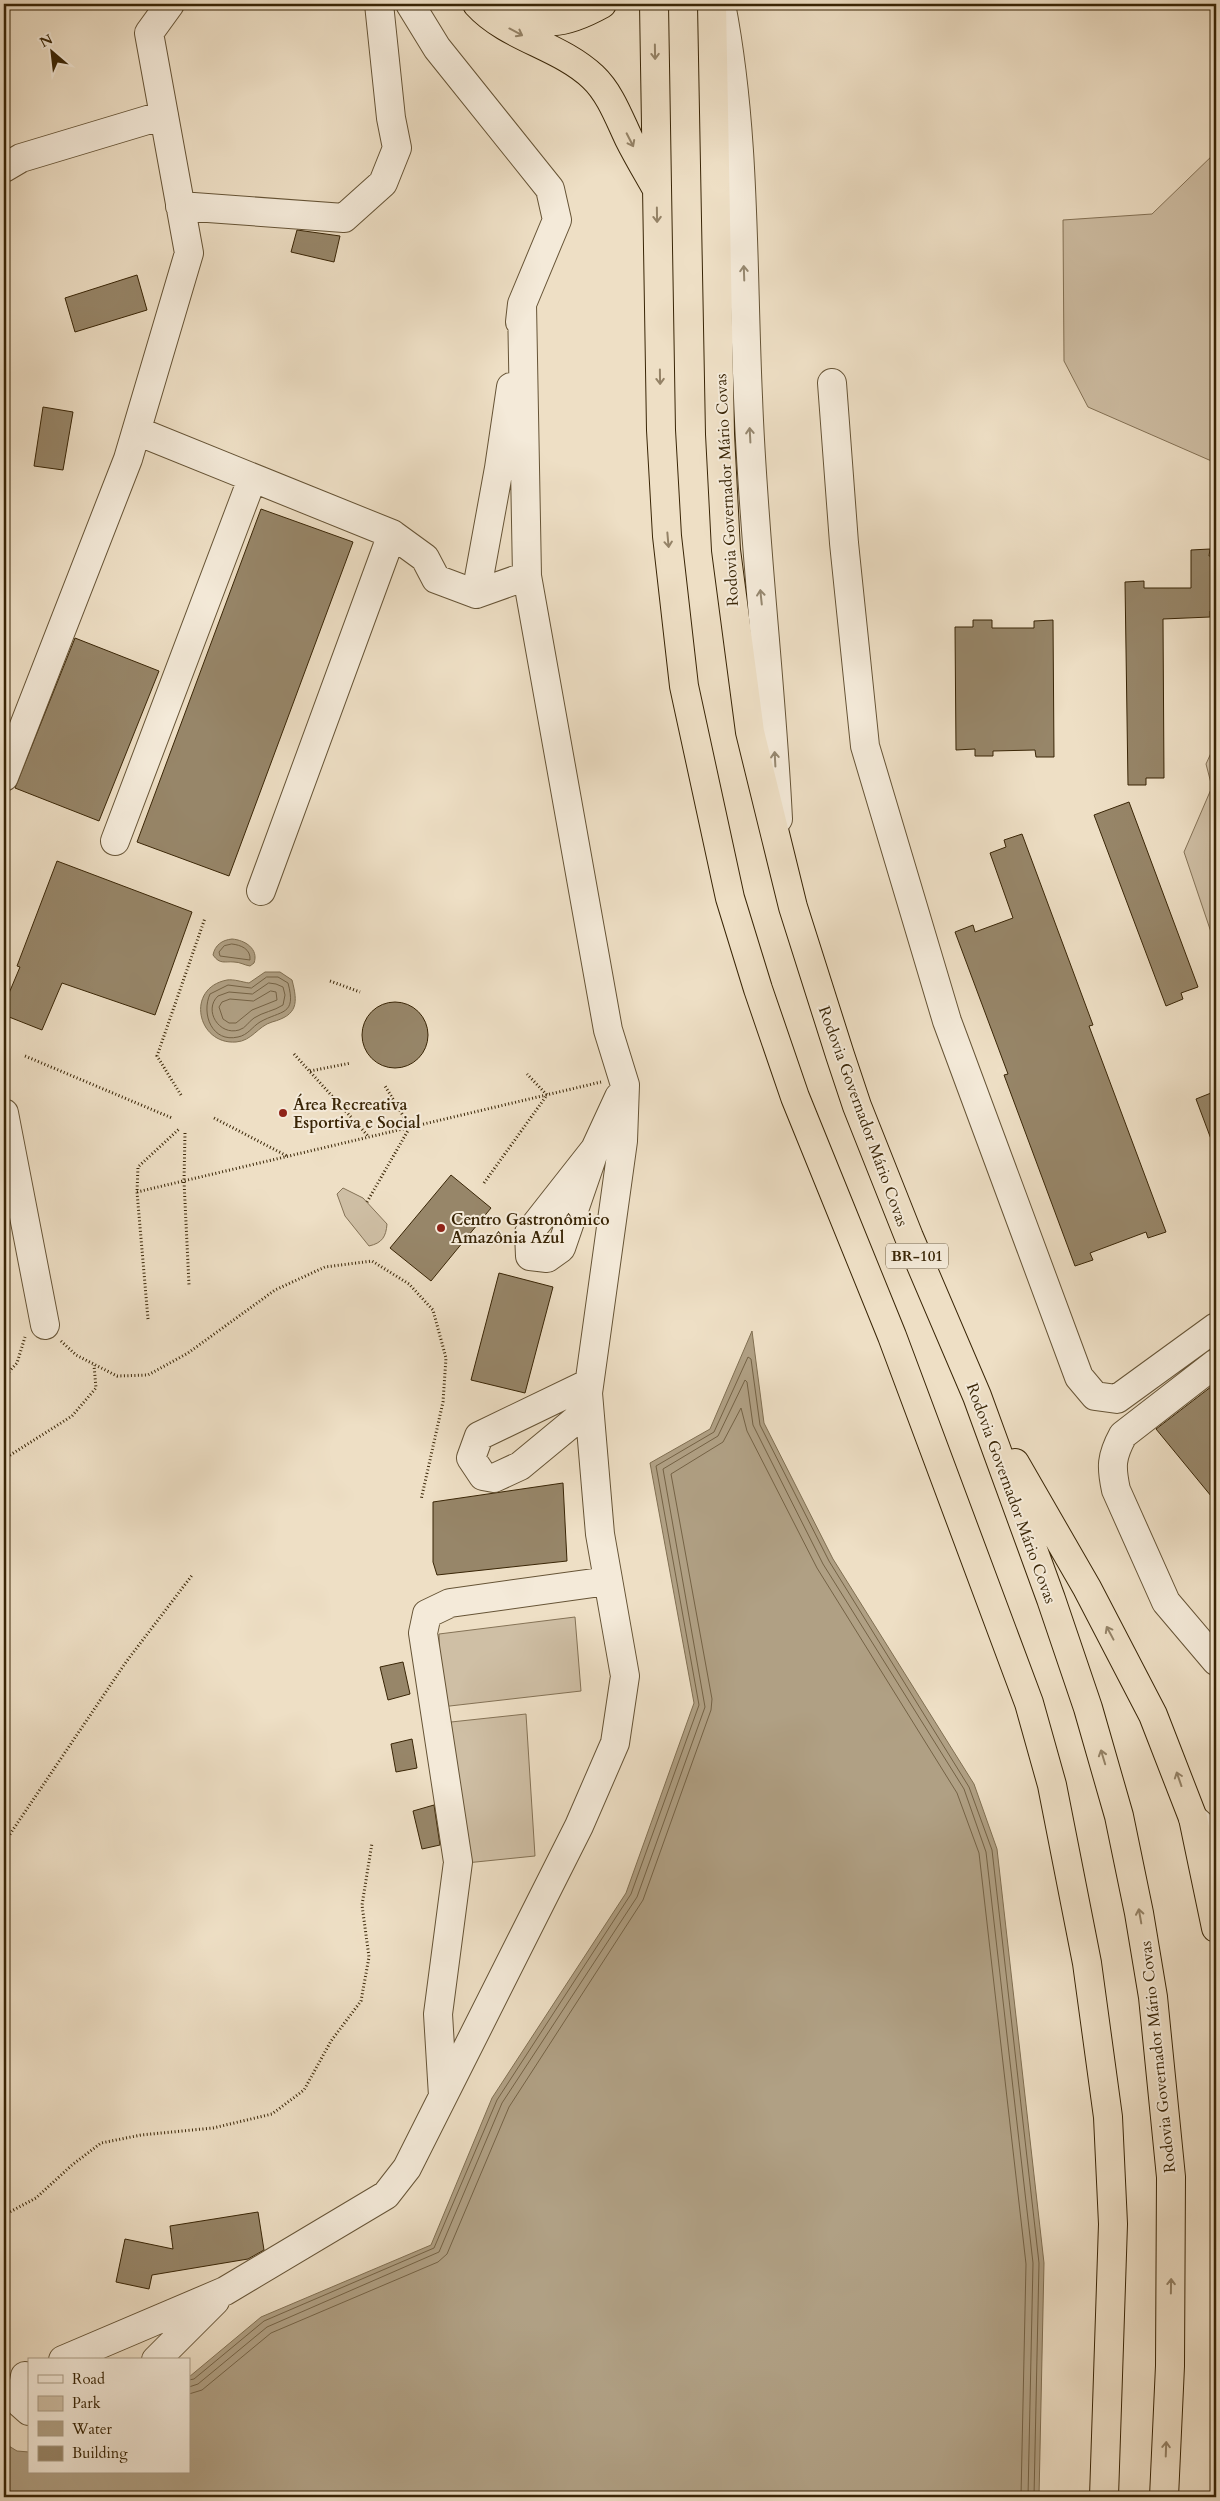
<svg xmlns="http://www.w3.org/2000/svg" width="1220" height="2501" font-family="Cardo,serif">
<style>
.green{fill:#cfbfa5;stroke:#847256}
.water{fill:#b0a084;stroke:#806f52}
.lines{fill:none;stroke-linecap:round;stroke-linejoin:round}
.shore{stroke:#746245;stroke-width:1}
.building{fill:#978669;stroke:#392506}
.minor-casing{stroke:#665436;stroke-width:30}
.highway-casing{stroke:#392506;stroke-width:30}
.path{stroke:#392506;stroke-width:3;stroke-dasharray:1 2.5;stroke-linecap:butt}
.minor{stroke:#f4ead9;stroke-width:28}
.highway{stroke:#eedfc5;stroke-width:28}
.oneway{stroke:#948266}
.oneway2{stroke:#968870}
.poi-dot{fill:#8f2418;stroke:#f4ead9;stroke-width:2}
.labels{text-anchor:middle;stroke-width:4;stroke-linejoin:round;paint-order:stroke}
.shield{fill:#f4ead9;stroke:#716045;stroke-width:1}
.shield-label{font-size:15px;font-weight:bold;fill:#392506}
.street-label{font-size:16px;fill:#392506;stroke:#f4ead9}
.poi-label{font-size:16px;font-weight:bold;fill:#392506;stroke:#f4ead9;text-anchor:start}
</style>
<rect width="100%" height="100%" fill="#eedfc5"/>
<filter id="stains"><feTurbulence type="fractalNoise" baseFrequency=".004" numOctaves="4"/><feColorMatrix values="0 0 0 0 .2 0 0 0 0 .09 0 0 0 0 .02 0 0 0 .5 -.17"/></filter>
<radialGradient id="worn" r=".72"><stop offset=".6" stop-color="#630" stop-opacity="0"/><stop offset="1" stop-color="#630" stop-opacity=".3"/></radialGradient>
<path class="green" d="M1216 152V463L1088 407 1064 361 1063 220 1152 214Z
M1216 742V947L1184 852 1212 787 1206 764Z
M343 1188 363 1198 387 1224C386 1237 382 1243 369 1246L345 1216 337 1194Z
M575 1617 581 1691 441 1707 439 1634Z
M526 1714 535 1856 466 1863 451 1722Z"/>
<path class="water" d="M232 939C245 940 259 949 254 963L250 966C244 965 240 962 234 962 225 961 220 965 213 955 215 945 222 940 232 939Z
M265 972H280L292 980C298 1003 298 1015 272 1022 258 1026 252 1041 236 1042 197 1045 185 988 227 980 234 979 242 982 249 983Z
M752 1331 764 1423 833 1559 974 1784 997 1849 1044 2263 1039 2497H4V2443L17 2451 29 2452V2472H189V2377L261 2317 431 2245 492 2098 626 1893 694 1703 650 1463 710 1429Z"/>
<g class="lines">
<path class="shore" d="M232 944C241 945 251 949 250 960L220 956 219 952 224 946Z
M267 977H278L288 983C297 1016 281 1010 260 1022 252 1027 248 1035 238 1037 212 1043 201 1014 210 994L228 985 251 988Z
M269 983 276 984 283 987 285 995 283 1005C274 1011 263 1012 254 1018 248 1022 246 1028 239 1030 219 1036 203 1010 218 996L229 992 252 994Z
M271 991 276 992 277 1000 252 1010 236 1023H229L223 1019 219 1007 222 1002 230 999 253 1001Z
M189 2380 194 2379 264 2321 434 2248 497 2100 631 1894 699 1705 656 1466 714 1432 748 1357 751 1359 760 1425 829 1561 969 1787 992 1850 1039 2263 1034 2497
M189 2387 198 2384 267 2327 439 2252 502 2103 637 1897 705 1707 663 1469 718 1436 745 1380 747 1382 753 1425 762 1443 823 1564 964 1789 986 1852 1033 2263 1028 2497
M189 2394 202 2390 271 2333 438 2262 447 2254 509 2107 643 1900 711 1710 712 1699 671 1474 723 1442 741 1408 747 1431 817 1568 957 1793 979 1853 1026 2264 1021 2497"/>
</g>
<path class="building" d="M297 230 340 236 334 262 291 252Z
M137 275 147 310 75 332 65 298Z
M43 407 73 412 63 470 34 466Z
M261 509 353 542 229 876 137 842Z
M1210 549 1209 556H1216V610L1210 611V617L1163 619 1164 778H1146V785H1128L1125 582 1144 581V588H1191V550Z
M973 620H992V628H1034V621L1053 620 1054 757H1036L1035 750 993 751V756H975V749L956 750 955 627H973Z
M75 638 159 671 99 821 15 788Z
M1129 802 1198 987 1181 993 1183 999 1166 1006 1094 815Z
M1022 834 1093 1025 1089 1026 1166 1232 1148 1238 1146 1232 1090 1253 1093 1260 1075 1266 1004 1075 1008 1074 955 932 973 925 975 932 1013 918 990 853 1006 847 1004 840Z
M57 861 192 912 155 1015 62 983 42 1030 4 1015V1005L20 967 17 966Z
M362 1035a33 33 0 1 1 66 0a33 33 0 1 1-66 0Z
M1216 1091V1146L1214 1147 1196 1099Z
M451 1175 491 1208 431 1281 390 1248Z
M499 1273 553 1287 525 1393 471 1380Z
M1216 1383V1502L1156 1429Z
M563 1483 567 1561 437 1575 433 1562V1502Z
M403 1662 410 1694 388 1700 380 1667Z
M412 1739 417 1768 396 1772 391 1744Z
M434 1805 440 1845 422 1849 413 1811Z
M258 2212 264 2250 248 2259 152 2275 149 2289 116 2282 125 2239 173 2249 170 2226Z"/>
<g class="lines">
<defs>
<path id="minor" d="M410 4 437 48 550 189 557 220 522 304 520 322
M721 4C746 133 742 266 748 397 753 538 771 678 778 819
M4 168 21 158 164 115
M180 206 344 218 383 183 397 148 391 118 379 4
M832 383 844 543 865 746 947 1021 1079 1377 1095 1396 1117 1399 1216 1327
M137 431 392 534 425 558 436 579 476 594 527 576
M476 594 499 468 511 387
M4 777 128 459 189 253 149 33 170 4
M115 841 252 479
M261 891 392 534
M4 1113 45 1325
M595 1149 561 1248 547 1258 530 1256 529 1233 595 1149 619 1097
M1216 1363 1123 1435C1111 1457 1111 1467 1116 1490L1166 1602 1216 1661
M589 1409 520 1466 494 1478 483 1476 471 1458 479 1436 589 1383
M1193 1818 1216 1839
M443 2096 438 2014 458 1862 423 1633 427 1614 450 1603 608 1581
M63 2360 225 2291 386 2195 407 2168 579 1826 615 1743 625 1676 600 1534 588 1393 623 1141 625 1085 608 1030 527 576 522 304
M156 2360 215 2301
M25 2376 20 2403 29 2411"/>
<path id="highway" d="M477 4C508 38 559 45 593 77 610 93 619 118 629 139 637 155 646 170 655 186
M504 4C540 30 566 24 602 4
M654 4 661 430 667 536 684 686 730 898 758 989 795 1097 892 1336 1029 1703 1052 1785 1087 1963 1108 2117 1113 2224 1104 2497
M712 4 720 434 726 550 750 732 793 907 840 1055 857 1106 909 1237 977 1396 1051 1599 1088 1708 1119 1816 1139 1913 1153 1997 1171 2177 1170 2366 1164 2497
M1015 1463 1087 1588 1153 1715 1193 1818 1216 1928"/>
</defs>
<use href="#minor" class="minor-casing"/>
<use href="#highway" class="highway-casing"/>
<path class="path" d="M330 981 360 992
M294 1054 369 1137
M25 1056 172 1118
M310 1071 351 1063
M181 1095 157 1056 205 918
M214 1118 287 1156
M185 1133 184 1181 189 1285
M484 1183 547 1095 527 1074
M137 1192 601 1082
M367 1202 410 1127 385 1086
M148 1319 137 1192 138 1167 179 1129
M61 1341 76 1355 117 1376 148 1375 188 1353 275 1290 325 1267 372 1261 409 1284 433 1310 446 1358 443 1402 421 1500
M4 1377 17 1363 25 1337
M4 1459 72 1416 96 1388 94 1365
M4 1843 126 1662 193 1574
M4 2215 36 2198 72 2165 101 2143 141 2135 213 2128 272 2114 304 2090 331 2041 361 2001 369 1957 362 1905 372 1843"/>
<use href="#minor" class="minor"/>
<use href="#highway" class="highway"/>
</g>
<defs><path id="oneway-shaft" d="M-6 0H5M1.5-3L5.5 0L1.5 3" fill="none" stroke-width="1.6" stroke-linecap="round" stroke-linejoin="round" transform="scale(1.25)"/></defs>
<g class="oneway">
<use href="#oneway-shaft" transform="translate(516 32) rotate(28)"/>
<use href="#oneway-shaft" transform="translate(655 52) rotate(89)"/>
<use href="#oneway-shaft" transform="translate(630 140) rotate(63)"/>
<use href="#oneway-shaft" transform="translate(657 215) rotate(89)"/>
<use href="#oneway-shaft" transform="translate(660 377) rotate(89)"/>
<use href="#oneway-shaft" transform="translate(668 540) rotate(85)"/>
<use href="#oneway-shaft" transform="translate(1110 1633) rotate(-118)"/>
<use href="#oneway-shaft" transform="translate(1103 1757) rotate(-107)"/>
<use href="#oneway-shaft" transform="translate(1179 1779) rotate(-109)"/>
<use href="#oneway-shaft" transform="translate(1140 1916) rotate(-100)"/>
<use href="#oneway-shaft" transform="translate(1171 2286) rotate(-89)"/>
<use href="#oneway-shaft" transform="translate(1166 2449) rotate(-88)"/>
</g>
<g class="oneway2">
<use href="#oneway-shaft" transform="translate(744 273) rotate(-92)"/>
<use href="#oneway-shaft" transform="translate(750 435) rotate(-93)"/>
<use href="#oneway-shaft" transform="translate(761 597) rotate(-96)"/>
<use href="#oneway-shaft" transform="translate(775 759) rotate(-93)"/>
</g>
<g class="poi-dot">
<circle cx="283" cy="1113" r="5"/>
<circle cx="441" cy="1228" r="5"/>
</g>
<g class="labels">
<rect class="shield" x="886" y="1243.5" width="62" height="25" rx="4"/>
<g class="shield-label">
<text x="917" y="1261">BR-101</text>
</g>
<g class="street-label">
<text transform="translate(726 490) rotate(-93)" y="6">Rodovia Governador Mário Covas</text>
<text transform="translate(864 1116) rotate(70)" y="6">Rodovia Governador Mário Covas</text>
<text transform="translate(1012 1493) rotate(70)" y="6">Rodovia Governador Mário Covas</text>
<text transform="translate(1157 2057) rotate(-96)" y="6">Rodovia Governador Mário Covas</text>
</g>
<g class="poi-label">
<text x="293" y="1110">Área Recreativa<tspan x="293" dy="18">Esportiva e Social</tspan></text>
<text x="451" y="1225">Centro Gastronômico<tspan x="451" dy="18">Amazônia Azul</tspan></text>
</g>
</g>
<rect width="1220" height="2501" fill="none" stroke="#eedfc5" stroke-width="20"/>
<rect x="5" y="5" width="1210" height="2491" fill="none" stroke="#392506" stroke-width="2.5"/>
<rect x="10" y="10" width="1200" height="2481" fill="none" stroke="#392506"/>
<rect x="28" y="2358" width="162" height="115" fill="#f4ead9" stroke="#a99b85"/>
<rect x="38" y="2375" width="25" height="8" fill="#f4ead9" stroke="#a99b85"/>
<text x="72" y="2384" font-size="15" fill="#392506">Road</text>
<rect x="38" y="2396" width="25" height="15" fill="#cfbfa5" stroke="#a99b85"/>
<text x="72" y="2408" font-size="15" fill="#392506">Park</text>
<rect x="38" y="2421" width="25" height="15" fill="#b0a084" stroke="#a99b85"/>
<text x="72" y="2434" font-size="15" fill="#392506">Water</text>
<rect x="38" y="2446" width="25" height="15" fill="#978669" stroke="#a99b85"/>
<text x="72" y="2458" font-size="15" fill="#392506">Building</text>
<g transform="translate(52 52) rotate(332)" stroke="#f4ead9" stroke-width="4" paint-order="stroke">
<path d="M0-4L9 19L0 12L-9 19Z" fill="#392506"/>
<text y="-8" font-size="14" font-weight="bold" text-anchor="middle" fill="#392506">N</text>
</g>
<rect width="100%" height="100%" filter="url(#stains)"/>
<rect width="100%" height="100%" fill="url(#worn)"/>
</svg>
